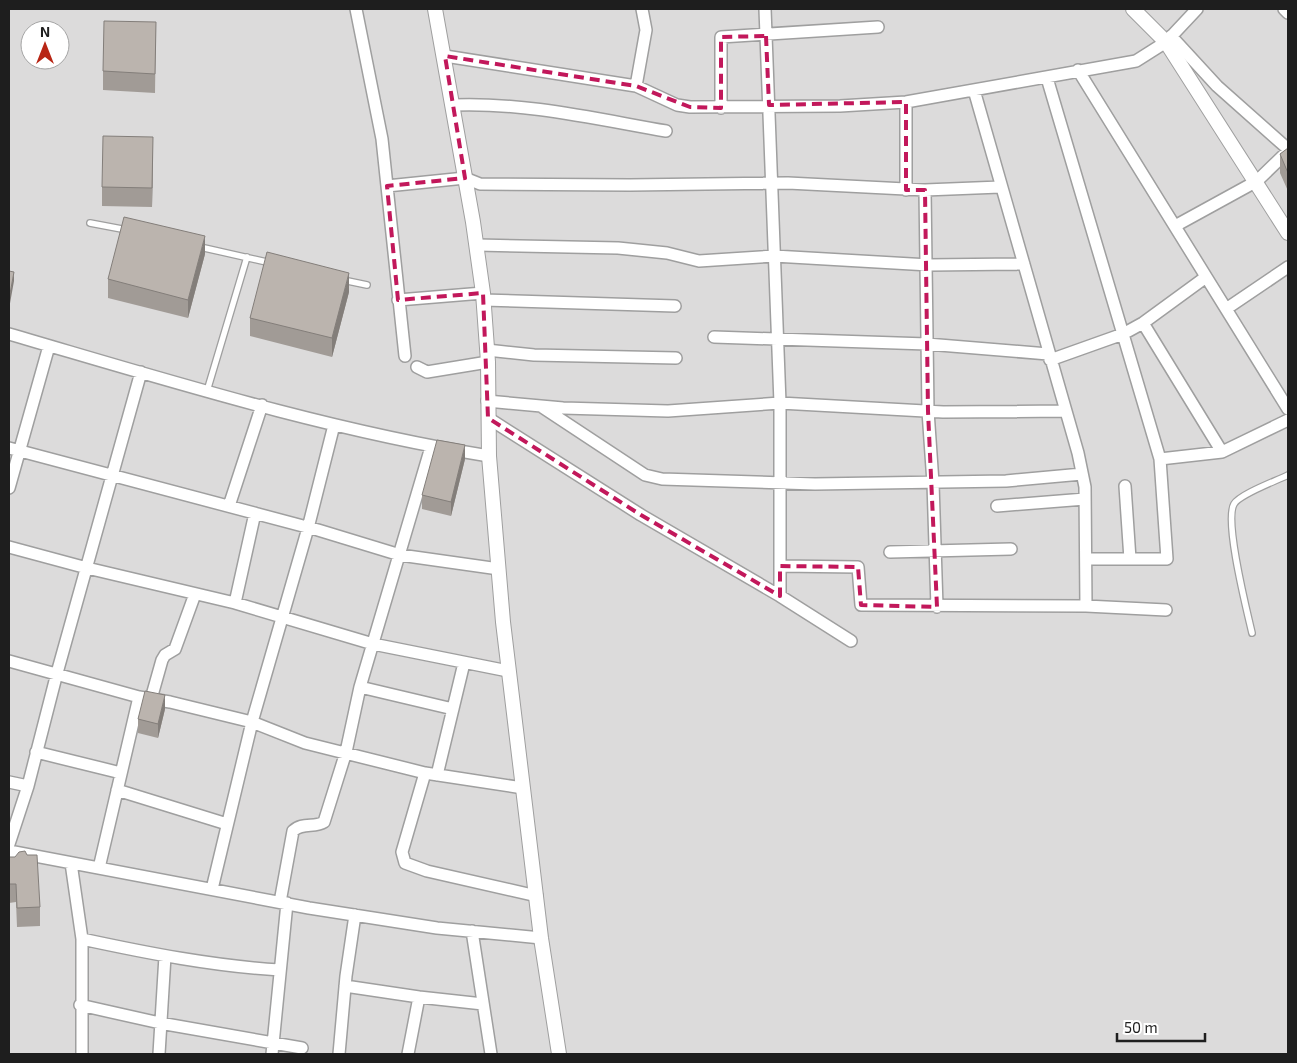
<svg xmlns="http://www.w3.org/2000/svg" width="1297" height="1063" font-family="'Exo 2',sans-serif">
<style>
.residential{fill:#dcdbdb;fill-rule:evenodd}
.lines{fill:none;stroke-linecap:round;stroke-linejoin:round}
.service-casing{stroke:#9f9f9f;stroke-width:8}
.minor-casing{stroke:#9f9f9f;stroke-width:14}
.tertiary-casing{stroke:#9f9f9f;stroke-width:16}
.service{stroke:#fff;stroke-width:5.5}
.minor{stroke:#fff;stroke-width:11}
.tertiary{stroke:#fff;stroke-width:14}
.wall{fill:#a19b96}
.shaded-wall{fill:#837e7a}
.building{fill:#bbb4ae;stroke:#837e7a}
.marked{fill:none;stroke:#c2185b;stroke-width:4;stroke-dasharray:10 6;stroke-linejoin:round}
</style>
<rect width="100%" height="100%" fill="#eeece5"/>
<path class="residential" d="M9 9H1288V1054H9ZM30 30H60V60H30Z"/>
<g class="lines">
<defs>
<path id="service" d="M90 223 127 230
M200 247 271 263
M343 280 367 285
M207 391 247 257
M1252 633C1247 611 1224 521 1234 504 1240 494 1276 481 1288 475"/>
<path id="minor" d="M356 9 382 139 405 356
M765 9 780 403V596
M1284 9 1288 13
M1171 36 1217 86 1288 149
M445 56 636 86 646 30 642 9
M1078 70 1288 409
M1047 78 1160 459 1167 559H1086
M636 86 677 105 690 107 840 106 906 102 1136 61 1166 42 1197 9
M453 105C524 102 596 119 666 131
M721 108V37L878 27
M387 186 465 178 480 184 630 185 788 183 925 190 1000 187
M906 190V102
M925 190 928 411 933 483 937 607
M1175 226 1257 181 1288 151
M477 245 618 248 667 253 699 261 774 256 929 265 1024 264
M398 300 483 293
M483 300 675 306
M1226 309 1288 267
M1143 323 1222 452
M9 334C167 380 326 430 489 456
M714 337 927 344 1048 354
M487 350 534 355 676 358
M1050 360 1123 334 1143 323 1206 277
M417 367 427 372 488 362
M487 401 563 408 668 411 780 403 943 412 1065 411
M542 407 645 475 662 479 815 484 1006 481 1082 474
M488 418 641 515 780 596 851 641
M9 448 318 530 400 555 499 569
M1160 459 1222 452 1288 420
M1125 486 1130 559
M9 488 49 346
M229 506 262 405
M997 506 1085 499
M9 547 87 568 235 603 373 644 508 671
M890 552 1011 549
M780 566 858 567 861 605 1086 606 1085 487 1078 453 974 90
M235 603 255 513
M1086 606 1166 610
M9 661 139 697 170 702 252 722 305 743 425 773 523 788
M360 687 453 709
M151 699 162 660 165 655 175 649 195 594
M36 752 121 773
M425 773 402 852 405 863 427 871 537 896
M437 775 464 663
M9 782 28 786
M117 790 227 824
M9 844 28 786 57 673 141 372
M9 851 309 908 437 928 541 938
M71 863 82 939V1054
M99 868 139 697
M212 889 252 722 308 528 334 425
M280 902 293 831C302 822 315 828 324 822L346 752 360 687 431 447
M472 931 491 1054
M82 939C147 953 213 966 280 970
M345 986 419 997
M80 1005 160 1023 302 1048
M159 1054 165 956
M272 1054 287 903
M339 1054 346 976 355 915
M408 1054 419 997 483 1004"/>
<path id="tertiary" d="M435 9 473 222 483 293 488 362 489 456 503 622 541 938 559 1054
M1133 9 1166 42 1288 233"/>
</defs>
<use href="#service" class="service-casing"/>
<use href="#minor" class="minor-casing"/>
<use href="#tertiary" class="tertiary-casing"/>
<use href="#service" class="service"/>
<use href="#minor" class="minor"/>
<use href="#tertiary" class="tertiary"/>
</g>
<path class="wall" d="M156 22 155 93 103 90V71Z
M1288 148V191L1280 173V154Z
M153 156 152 207 102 206V187Z
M205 254 188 318 108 298V279Z
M349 292 332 357 250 336V318Z
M465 459 451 516 422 509V495Z
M165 709 158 738 138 733V719Z
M9 857H15L40 907V926L17 927 16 902 9 903Z"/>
<path class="shaded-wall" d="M153 137V156L152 207V188Z
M205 236V254L188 318V300Z
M14 272V281L9 309V299Z
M349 273V292L332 357V338Z
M465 445V459L451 516V502Z
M165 695V709L158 738V724Z"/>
<path class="building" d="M104 21 156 22 155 74 103 71Z
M103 136 153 137 152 188 102 187Z
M1288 148V173L1280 154Z
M124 217 205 236 188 300 108 279Z
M267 252 349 273 332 338 250 318Z
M9 271 14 272 9 299Z
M437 440 465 445 451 502 422 495Z
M145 691 165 695 158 724 138 719Z
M25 851 27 855H37L40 907 17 908 16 884H9V857H15L19 852Z"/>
<path class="marked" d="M766 36 769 105 906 102V190H925L928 411 937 607 861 605 858 567 780 566V596L641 515 488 418 483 293 398 300 387 186 465 178 445 56 636 86 690 107 721 108V37Z"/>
<rect width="1297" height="1063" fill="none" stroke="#1e1e1e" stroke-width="20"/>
<g transform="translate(45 45)"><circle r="24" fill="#ffffff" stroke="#a5a5a5"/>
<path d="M0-4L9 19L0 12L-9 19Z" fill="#b82514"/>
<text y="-8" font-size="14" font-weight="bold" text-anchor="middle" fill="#1e1e1e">N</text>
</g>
<path d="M1117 1033v8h88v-8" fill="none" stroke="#1e1e1e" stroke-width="2.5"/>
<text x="1124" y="1033" font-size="15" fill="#1e1e1e" stroke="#ffffff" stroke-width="4" paint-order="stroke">50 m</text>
</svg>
